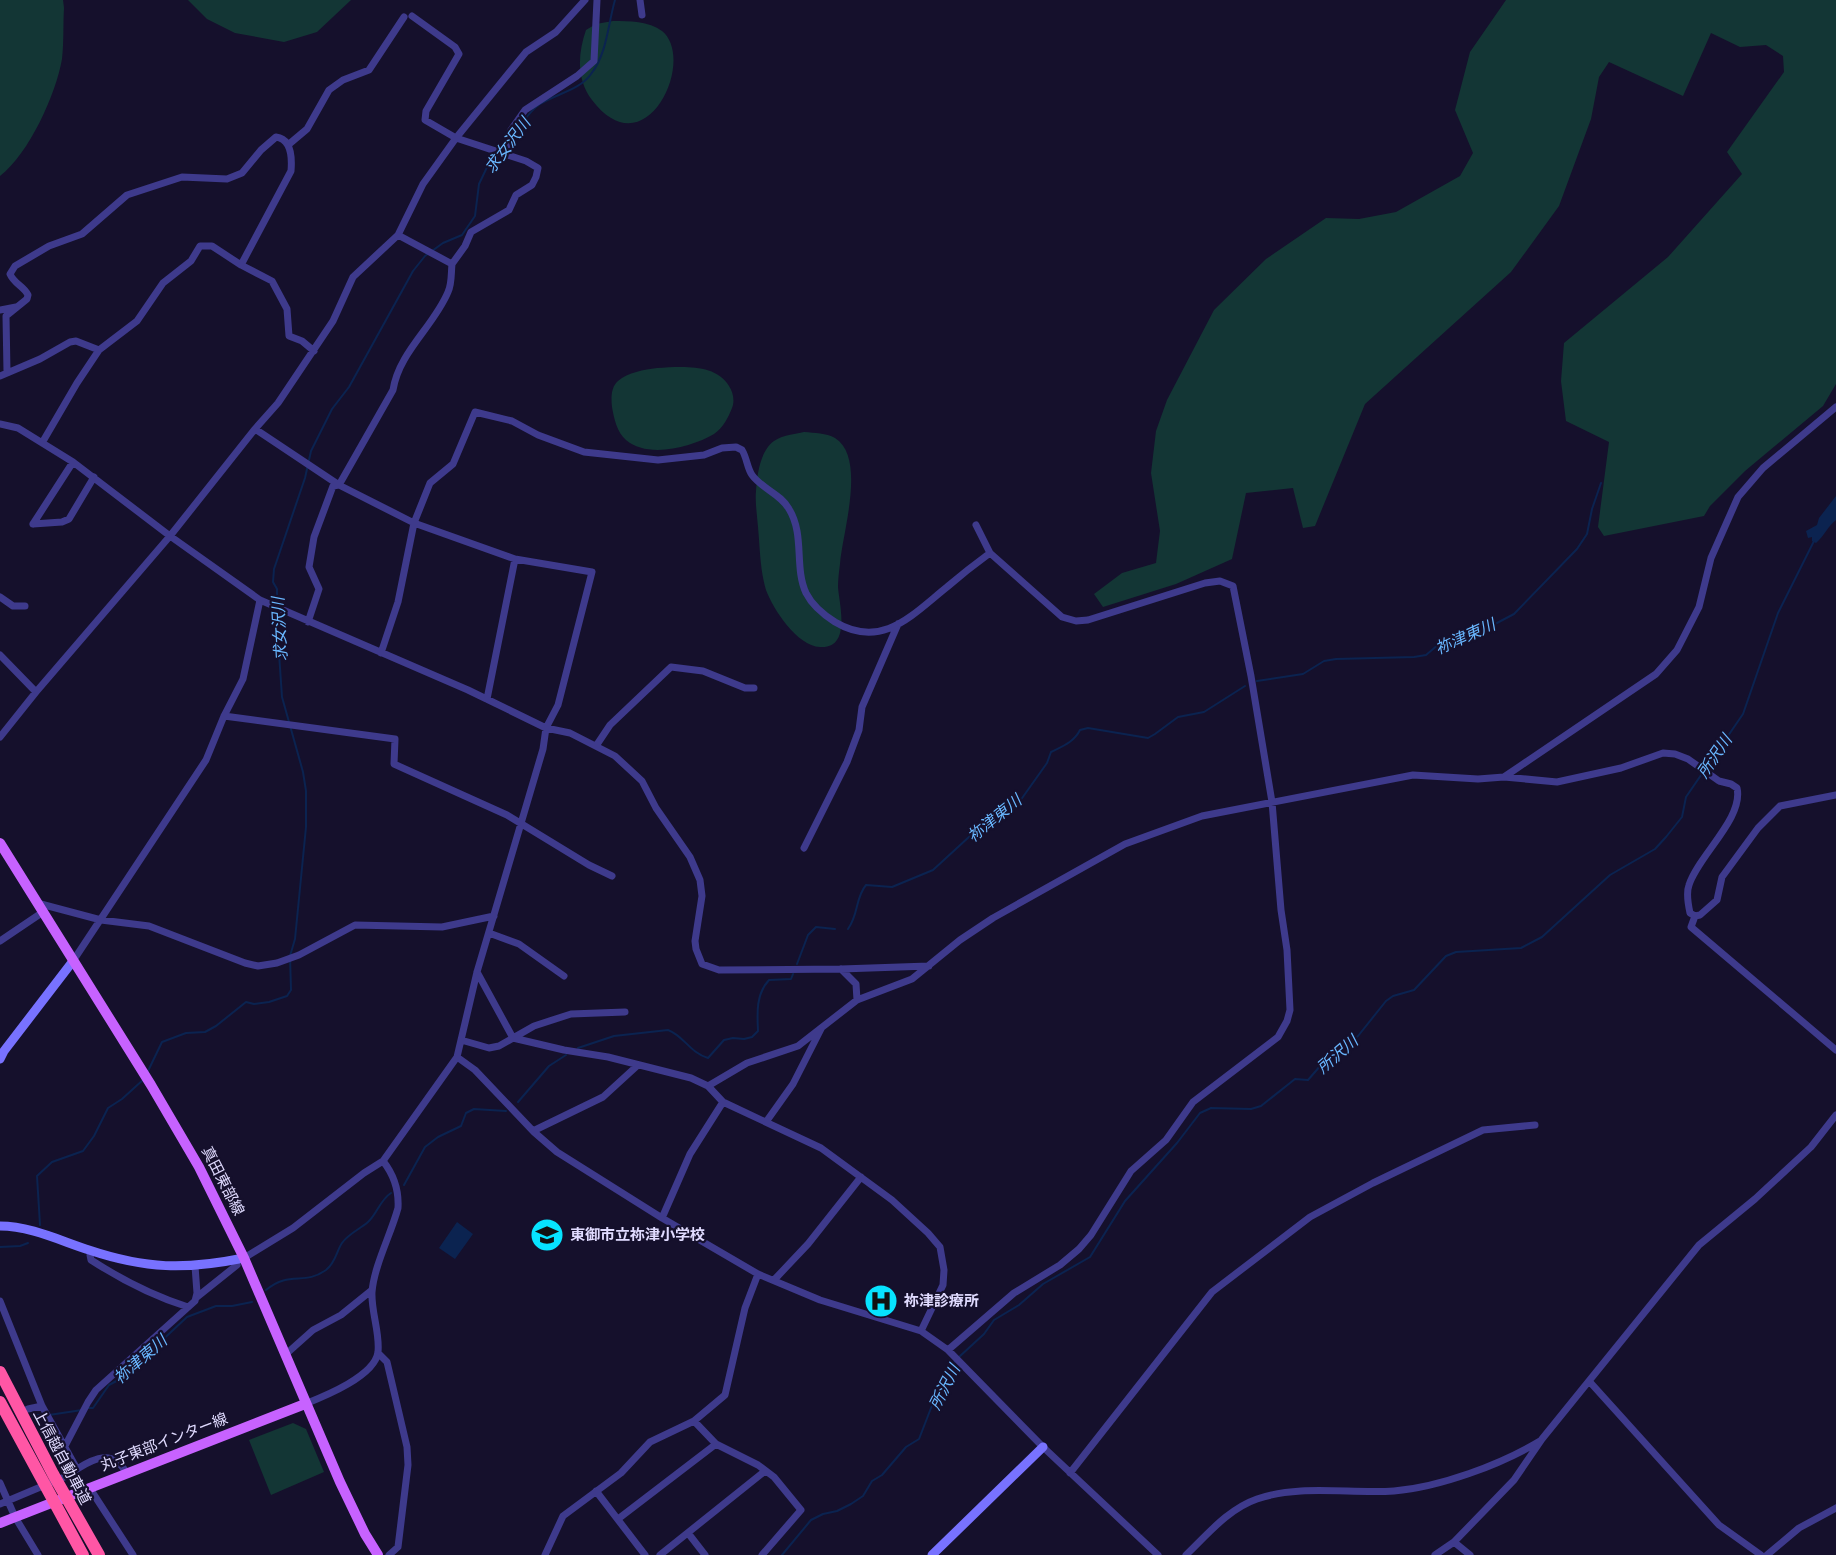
<svg xmlns="http://www.w3.org/2000/svg" width="1836" height="1555" font-family="'Titillium Web','Noto Sans JP',sans-serif">
<style>
.green{fill:#133635}
.water{fill:#0b2350}
.lines{fill:none;stroke-linecap:round;stroke-linejoin:round}
.stream{stroke:#0b2350;stroke-width:2}
.street{stroke:#3e3a8c;stroke-width:7}
.secondary{stroke:#7872ff;stroke-width:9}
.primary{stroke:#c762ff;stroke-width:10}
.highway{stroke:#ff56a5;stroke-width:12}
.labels{text-anchor:middle;stroke-width:4.5;stroke-linejoin:round;paint-order:stroke}
.street-label{font-size:15px;fill:#e0dbff;stroke:#15102c}
.poi-label{font-size:15px;font-weight:bold;fill:#e0dbff;stroke:#15102c;text-anchor:start}
.water-label{font-size:16px;font-style:italic;fill:#69b7ff;stroke:#15102c}
</style>
<rect width="100%" height="100%" fill="#15102c"/>
<path class="green" d="M0 0H63L64 8C63 24 64 42 62 59 56 94 29 154 0 176Z
M188 0H351L317 32 284 42 235 33 207 19Z
M1506 0H1836V384L1823 406 1745 471 1710 506 1704 516 1604 536 1598 527 1609 442 1566 421 1561 381 1564 343 1668 257 1742 174 1727 152 1784 72 1783 56 1766 45 1740 47 1711 33 1683 96 1609 62 1599 77 1591 119 1559 206 1511 272 1365 404 1315 526 1303 528 1293 488 1246 493 1232 559 1176 584 1103 607 1094 594 1122 573 1156 563 1160 531 1151 473 1156 431 1167 400 1214 310 1266 259 1326 218 1359 219 1396 212 1460 176 1473 153 1455 110 1470 52Z
M613 21C629 21 649 21 662 31 697 59 646 171 592 100 576 79 578 53 586 30L596 24Z
M657 368C681 367 715 363 729 386 733 392 735 401 732 408 728 418 723 428 714 434 692 447 648 459 626 440 617 432 614 419 612 407 611 398 611 387 618 381 628 372 644 370 657 368Z
M804 432C815 433 826 433 835 438 867 458 842 534 840 564 839 572 838 579 838 587 839 603 852 649 820 647 797 646 773 609 766 590 760 570 760 548 758 527 757 515 755 502 756 491 757 475 760 451 774 441 783 435 795 434 804 432Z
M293 1423 306 1429 324 1472 271 1495 249 1440Z"/>
<path class="water" d="M1836 496V520C1828 526 1825 535 1816 543L1812 541V537L1808 538 1806 531 1817 525 1819 518Z
M457 1222 473 1234 455 1259 439 1248Z"/>
<g class="lines">
<path class="stream" d="M512 135C521 126 529 111 540 104 556 94 580 90 591 74 607 54 608 24 615 0
M1257 681 1303 674 1324 661 1336 659 1414 657 1426 655 1439 644 1495 624 1514 614 1577 549 1587 534 1592 509 1601 483
M848 929C859 914 855 898 866 885L892 887 933 870 994 814 1020 801 1047 763 1051 752C1063 746 1074 742 1080 730L1088 728 1148 738 1155 734 1178 717 1204 712 1245 686
M797 964 808 935 816 927 835 929
M578 1048 614 1036 668 1030C684 1036 689 1052 708 1058L724 1040 733 1038 744 1039 752 1037 758 1031C757 1013 756 994 769 980L791 979 793 974
M148 1071 162 1042 186 1033 205 1032 216 1026 246 1002 254 1004 269 1002 287 996 291 990 290 956 295 939 306 827V791L303 772 282 697 277 624V589L273 582 274 569 305 478 311 451 332 409 349 387 413 271 425 256 443 243 462 235 475 216 479 184 490 161 505 144
M518 1102 549 1066 566 1055
M404 1185 425 1147 438 1137 461 1126 466 1113 474 1109 506 1111
M40 1225 37 1176 52 1162 83 1151 94 1136 108 1108 122 1099 144 1079
M0 1247 20 1246 28 1243
M266 1290C290 1270 304 1286 326 1270 336 1262 336 1252 342 1243 348 1234 360 1229 368 1222 377 1214 380 1200 391 1193
M959 1357 984 1334 994 1320 1019 1305 1043 1284 1090 1257 1125 1201 1177 1143 1200 1113 1211 1108 1251 1109 1261 1106 1295 1079 1308 1080 1321 1065 1358 1036 1386 1001 1393 996 1414 990 1446 956 1456 952 1521 948 1542 937 1610 875 1655 849 1666 837 1682 817 1686 797 1743 714 1778 613 1814 541
M88 1408H93L109 1385 122 1378 187 1317 216 1306H232L252 1302
M32 1415H44
M49 1415 82 1410
M782 1555 811 1520 823 1514 837 1511 851 1504 863 1496 872 1481 882 1475 906 1447 919 1439 943 1377 955 1361"/>
<path class="street" d="M640 0 642 15
M412 16 455 47 459 54 426 111 425 120 456 138 526 161 538 168 536 177 532 185 516 195 509 210 471 232 465 246 452 264
M288 145 307 129 329 90 343 80 369 70 404 17
M506 154 511 130 525 110 577 76 594 61 597 0
M0 310 16 307
M7 372 6 316 27 299 28 295C24 286 14 284 10 274L15 266 49 246 82 234 127 195 182 177 227 179 242 173 261 150 276 137C292 139 292 159 291 171L241 265 272 281 287 309 289 336 302 341 314 351
M0 376 40 359 70 342 76 341 99 350
M0 424 18 428 73 462 170 536 260 600 468 690 546 728 570 733 615 756 642 781 656 808 690 857 700 880 702 896 695 941 696 949 702 964 719 970 841 969 929 966
M42 443 77 383 99 350 137 321 163 283 191 261 200 246H212L241 265
M33 524 62 522 69 519 94 477
M33 524 73 462
M0 597 13 606H25
M308 622 319 589 309 567 314 537 333 486 339 485 393 390C399 352 434 326 448 292 452 284 451 273 452 264L398 235
M381 653 398 602 414 523 430 483 453 464 475 412 512 421 538 435 584 452 658 460 704 455 722 448 736 447 742 450C747 458 747 468 752 475 762 489 781 494 789 509 805 535 794 567 806 593 812 605 824 615 835 622 882 650 912 615 947 587 961 575 975 564 990 553
M0 655 36 692
M487 699 515 559
M224 716 395 739 394 764 507 815 589 865 612 876
M0 737 36 692 170 536 255 429 278 403 333 321 353 277 398 235 423 184 456 138 526 52 556 32 585 0
M596 746 610 725 671 667 703 671 745 688H754
M1504 777 1656 674 1677 650 1699 607 1711 558 1738 497 1763 468 1836 407
M1836 795 1780 806 1758 828 1722 877 1717 900 1700 915 1695 916 1691 927 1836 1050
M804 848 847 762 859 730 862 707 898 624
M37 903 101 920 149 926 245 963 258 966 277 963 299 955 355 925 442 927 494 916
M489 933 519 944 564 976
M0 941 43 912
M73 961 206 760 224 716 243 679 260 600
M841 969 856 984 857 1000
M477 972 513 1038 564 1050 608 1057 691 1078 708 1086 723 1102 821 1148 892 1200 928 1233 940 1247 944 1270 943 1285 921 1331
M461 1040 489 1048 499 1046 534 1026 571 1014 625 1012
M457 1057 475 1070 534 1132 557 1152 662 1218 758 1274 820 1300 921 1331 948 1350 1043 1447 1158 1555
M708 1086 747 1063 798 1046 857 1000 912 979 960 940 993 918 1125 844 1202 816 1413 775 1478 779 1504 777 1557 782 1621 768 1663 753 1675 754 1688 759 1719 781 1731 784 1737 788C1744 818 1698 856 1689 885 1686 893 1688 904 1690 913L1695 916
M766 1122 793 1084 821 1029
M533 1131 603 1097 638 1065
M662 1218 690 1154 723 1102
M91 1251 90 1255 91 1260C122 1280 153 1296 188 1307
M244 1258 293 1228 364 1173 383 1161 457 1057 477 972 543 749 546 728 558 705 592 572 515 559 414 523 339 485 255 429
M774 1280 808 1244 861 1177
M197 1297 237 1265
M0 1301 42 1406 77 1469 69 1475 0 1504
M948 1350 1014 1293 1060 1265 1079 1249 1091 1235 1131 1171 1166 1140 1193 1102 1278 1037 1287 1021 1290 1010 1287 950 1281 910 1272 802 1251 676 1233 586 1220 581 1205 583 1088 620 1076 621 1062 617 990 553 976 525
M378 1353 387 1362 407 1447 408 1465 398 1547 389 1555
M285 1355 313 1330 341 1315 372 1290
M1589 1381 1719 1525 1761 1555
M305 1404C325 1396 375 1376 378 1352 380 1332 371 1312 372 1292 374 1266 391 1234 398 1208 399 1191 394 1175 383 1161
M28 1409 42 1406
M694 1421 716 1444 758 1465 774 1477 801 1510 762 1555
M65 1446 88 1402 96 1390 195 1301 197 1293 195 1266
M77 1469C96 1457 113 1450 126 1472
M1070 1473 1212 1292 1310 1217 1373 1183 1483 1130 1535 1125
M0 1483 15 1517 38 1555
M89 1487 133 1555
M596 1491 645 1555
M618 1519 716 1444
M688 1533 705 1555
M1454 1542 1470 1555
M545 1555 563 1516 621 1473 650 1442 694 1421 725 1395 745 1308 758 1274
M660 1555 765 1471
M1186 1555C1207 1535 1228 1509 1257 1499 1300 1484 1349 1494 1394 1491 1440 1487 1500 1465 1540 1441
M1435 1555 1454 1542 1514 1480 1542 1439 1699 1245 1755 1199 1811 1147 1836 1115
M1767 1555 1799 1528 1836 1508"/>
<path class="secondary" d="M0 1059 4 1051 73 961
M0 1226C30 1226 61 1241 89 1250 146 1269 185 1270 244 1258
M932 1555 1043 1447"/>
<path class="primary" d="M0 843 151 1085 199 1167 244 1258 340 1482 365 1534 378 1555
M0 1523 305 1404"/>
<path class="highway" d="M0 1372 53 1474 99 1555
M0 1402 83 1555"/>
</g>
<defs>
<symbol id="school-disc" viewBox="-11 -11 22 22"><circle r="9.5" fill="#07e3ff" stroke="#15102c"/><path d="M0-5L7-2L0 1L-7-2ZM-4 1L0 2.5L4 1V4Q0 6-4 4Z" fill="#111"/></symbol>
<symbol id="hospital-disc" viewBox="-11 -11 22 22"><circle r="9.5" fill="#07e3ff" stroke="#15102c"/><path d="M-5-5h3v3.5h4V-5h3V5h-3V1.5h-4V5h-3Z" fill="#111"/></symbol>
</defs>
<g fill-rule="evenodd">
<use href="#school-disc" x="528" y="1216" width="38" height="38"/>
<use href="#hospital-disc" x="862" y="1282" width="38" height="38"/>
</g>
<g class="labels">
<g class="street-label">
<text transform="translate(223 1181) rotate(63)" y="5">真田東部線</text>
<text transform="translate(164 1442) rotate(-21)" y="5">丸子東部インター線</text>
<text transform="translate(62 1457) rotate(62)" y="5">上信越自動車道</text>
</g>
<g class="poi-label">
<text x="570" y="1240">東御市立祢津小学校</text>
<text x="904" y="1306">祢津診療所</text>
</g>
<g class="water-label">
<text transform="translate(507 145) rotate(-53)" y="6">求女沢川</text>
<text transform="translate(279 629) rotate(-93)" y="6">求女沢川</text>
<text transform="translate(1465 636) rotate(-24)" y="6">祢津東川</text>
<text transform="translate(1714 756) rotate(-56)" y="6">所沢川</text>
<text transform="translate(994 818) rotate(-39)" y="6">祢津東川</text>
<text transform="translate(1337 1054) rotate(-41)" y="6">所沢川</text>
<text transform="translate(140 1359) rotate(-41)" y="6">祢津東川</text>
<text transform="translate(944 1387) rotate(-63)" y="6">所沢川</text>
</g>
</g>
</svg>
